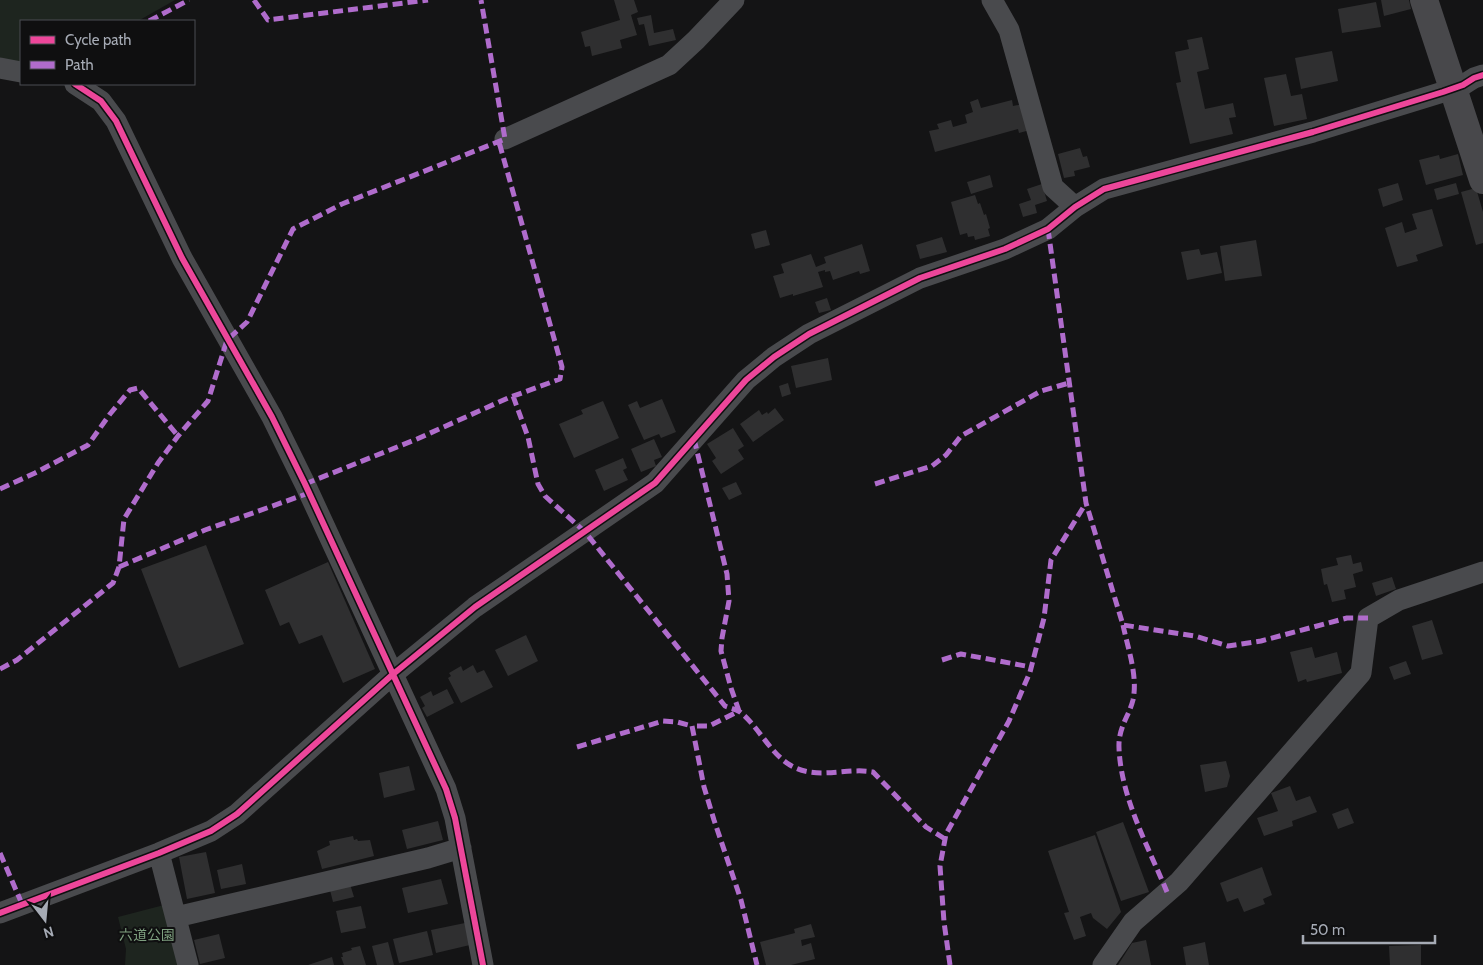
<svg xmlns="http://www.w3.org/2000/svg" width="1483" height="965" font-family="Cabin,'Noto Sans JP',sans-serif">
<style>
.green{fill:#1e251f}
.building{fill:#2f2f30}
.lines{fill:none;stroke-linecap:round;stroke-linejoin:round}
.street{stroke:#494a4d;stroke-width:21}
.secondary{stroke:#48484b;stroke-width:28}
.quiet{stroke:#b06ccc;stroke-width:5;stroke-dasharray:10 5;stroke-linecap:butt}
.cycleway-casing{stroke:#0f0f10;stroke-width:9}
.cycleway{stroke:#ed469a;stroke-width:6}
.labels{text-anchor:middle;stroke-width:4;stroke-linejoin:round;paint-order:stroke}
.park-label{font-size:14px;fill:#7e9f7f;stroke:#0f0f10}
</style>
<rect width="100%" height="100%" fill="#141415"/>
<path class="green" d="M0 0H175L138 21H21V64L0 60Z
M164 905 180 965H125L126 949 118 917Z"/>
<path class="building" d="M614 0H634L638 12 631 15 637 35 620 40 622 48 592 56 590 46 585 47 581 32 620 20Z
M1381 0H1409L1411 9 1384 16Z
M1376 2 1381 27 1342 33 1338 9Z
M651 15 654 33 673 29 676 40 649 46 644 24 639 25 637 18Z
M1202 37 1209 69 1197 72 1205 109 1233 103 1236 117 1229 118 1233 134 1190 144 1176 83 1181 82 1175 52 1189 49 1187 40Z
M1332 51 1338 81 1301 89 1295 58Z
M1286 74 1291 96 1302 94 1307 119 1274 126 1264 78Z
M978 99 981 108 1012 100 1013 106 1023 104 1030 130 1019 133 1018 129 935 152 929 131 939 129 937 124 951 120 953 127 967 123 965 115 973 112 970 102Z
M1080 148 1083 157 1087 156 1090 167 1074 171 1075 176 1064 178 1058 154Z
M1458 154 1463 175 1426 185 1419 160 1439 155 1440 159Z
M990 175 993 187 971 194 967 182Z
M1398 183 1403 200 1383 207 1378 189Z
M1456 183 1459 194 1437 200 1434 189Z
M1042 184 1047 201 1035 205 1037 213 1023 217 1019 204 1031 200 1027 189Z
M1476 188 1483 212V243L1476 245 1461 192Z
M975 195 978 204 980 203 984 215 986 214 990 228 988 229 990 236 975 240 974 236 968 237 967 233 960 235 951 202Z
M1432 209 1443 246 1416 255 1418 261 1397 267 1385 228 1402 222 1405 233 1417 229 1412 214Z
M766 230 770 245 755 249 751 234Z
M942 237 947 252 920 259 916 245Z
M1256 240 1262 276 1225 281 1220 246Z
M862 244 870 271 860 274 859 271 833 280 830 271 825 272V270L818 272 823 287 793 296V294L780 298 773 276 784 273 781 264 811 254 816 267 826 263 824 257Z
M1199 249 1201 255 1217 252 1222 273 1187 280 1181 252Z
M827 298 831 310 819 313 815 302Z
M828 358 832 380 796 388 791 366Z
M788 383 791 394 782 397 779 386Z
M662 399 676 432 661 438 659 434 644 440 628 405 637 401 640 408Z
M603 401 619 438 574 458 559 424 583 414 581 410Z
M775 408 784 420 753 442 740 424 759 410 762 415 767 412 768 414Z
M733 428 744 446 738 450 744 459 721 474 712 461 716 458 707 444Z
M654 439 662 457 654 460 656 466 641 472 631 449Z
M623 458 627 468 623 470 628 480 604 491 595 470Z
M736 482 742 494 729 500 722 488Z
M206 545 244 644 179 668 141 569Z
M1351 555 1353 564 1361 562 1363 571 1353 574 1356 587 1344 590 1346 599 1332 602 1327 584 1324 585 1321 569 1338 565 1336 558Z
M328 562 375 669 343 683 322 635 299 644 289 622 280 626 265 590Z
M1392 577 1396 589 1376 596 1372 583Z
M1432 620 1443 654 1422 660 1412 626Z
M526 635 538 661 508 676 495 650Z
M1312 647 1315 658 1337 652 1342 673 1307 682 1306 679 1298 682 1290 652Z
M1406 661 1411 674 1394 680 1389 667Z
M473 665 477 673 484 670 493 687 461 703 448 678 451 676 449 673 461 666 463 671Z
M447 689 454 703 427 717 422 708 425 706 420 697 431 691 433 696Z
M1226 761 1230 776 1227 787 1205 792 1200 765Z
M409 766 415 790 384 798 379 773Z
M1290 786 1296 801 1310 796 1317 812 1292 821 1293 826 1264 836 1257 818 1278 811 1271 793Z
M1348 808 1354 823 1338 829 1332 814Z
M438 821 443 840 407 849 402 830Z
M1123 822 1149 892 1121 901 1096 832Z
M1095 835 1121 912 1107 929 1093 918 1091 913 1080 917 1086 936 1074 940 1064 913 1069 912 1048 851Z
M353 836 354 840 357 839 358 841 370 840 374 856 322 869 317 851 330 845 329 841Z
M206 852 215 893 187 899 179 857Z
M242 864 246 884 221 889 217 870Z
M1262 867 1272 895 1263 899 1265 904 1244 912 1238 898 1227 902 1220 883Z
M441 879 448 904 408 913 402 888Z
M350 884 354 897 333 902 330 890Z
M361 906 366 928 341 933 336 911Z
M465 923 470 945 436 953 431 930Z
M811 924 815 937 801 940 802 946 811 943 815 959 791 965H766L760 942 795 933 794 929Z
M427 931 433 955 399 963 393 939Z
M219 934 225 958 200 964 194 940Z
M1146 940 1151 965H1118L1132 943Z
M388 942 394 965H377L372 946Z
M1205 942 1209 965H1186L1183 947Z
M1421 945V965H1390L1389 946Z
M360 946 366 965H344L341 957H343L342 953 352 950 351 948Z
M332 957 334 965H308Z"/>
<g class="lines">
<path class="street" d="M992 0 1009 30 1053 187 1075 207
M0 68 21 72
M75 84 101 101 116 121 182 258 272 417 305 484 446 789 455 818 483 965
M505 139 669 65 696 40 734 0
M159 853 188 965
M0 913 159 853 211 831 237 814 392 675 475 607 655 483 746 380 774 357 809 334 920 278 1005 249 1048 229 1075 207 1104 189 1313 132 1443 92 1463 85 1474 78 1483 75
M176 917 428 858 461 848
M1103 965 1133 922 1179 882 1361 673 1368 618 1399 600 1483 572"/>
<path class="secondary" d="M1424 0 1483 180"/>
<path class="quiet" d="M254 0 268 20 428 0
M149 21 189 0
M1048 229 1086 503 1123 625 1195 636 1228 646 1261 641 1347 618H1368
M513 396 528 437 538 484 545 496 585 532 725 706C730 708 736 709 740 712 758 726 770 753 790 765 816 781 846 767 873 772L926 827 945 839
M694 439 727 574 729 601 722 638 721 651 731 688 739 711 709 726H692L704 787 714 820 741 900 757 965
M305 484 417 439 508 398 560 379 562 367 499 142
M875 484 932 466 946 455 961 436 1041 391 1069 383
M0 489 35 473 88 445 110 414 130 390 138 388 178 436
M119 567 205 530 309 493
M1123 625C1128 649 1138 676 1133 700 1129 716 1118 728 1119 748 1121 798 1148 846 1167 892
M942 660 961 654 1031 667
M0 669 17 660 113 583 119 567 124 519 158 463 178 436 208 401 227 340 247 322 293 229 342 204 505 139 481 0
M577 747 663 721 677 722 692 726
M0 853 22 904
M950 965 944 922 940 866 946 834 1009 721 1030 672 1044 618 1051 560 1086 503"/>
<defs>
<path id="cycleway" d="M75 84 101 101 116 121 182 258 272 417 305 484 446 789 455 818 483 965
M0 913 159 853 211 831 237 814 392 675 475 607 655 483 746 380 774 357 809 334 920 278 1005 249 1048 229 1075 207 1104 189 1313 132 1443 92 1463 85 1474 78 1483 75"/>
</defs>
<use href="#cycleway" class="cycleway-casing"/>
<use href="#cycleway" class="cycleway"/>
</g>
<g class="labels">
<g class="park-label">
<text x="147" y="940">六道公園</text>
</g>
</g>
<rect x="20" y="20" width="175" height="65" fill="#0f0f10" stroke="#4b4d52"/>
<rect x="30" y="36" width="25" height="8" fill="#ed469a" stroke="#4b4d52"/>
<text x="65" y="45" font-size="15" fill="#a6abb5">Cycle path</text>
<rect x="30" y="61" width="25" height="8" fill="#b06ccc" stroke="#4b4d52"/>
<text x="65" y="70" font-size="15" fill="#a6abb5">Path</text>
<g transform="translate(45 920) rotate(164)" stroke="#0f0f10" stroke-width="4" paint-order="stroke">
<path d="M0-4L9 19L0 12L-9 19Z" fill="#a6abb5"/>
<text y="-8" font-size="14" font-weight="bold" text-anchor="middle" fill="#a6abb5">N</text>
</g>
<path d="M1303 935v8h132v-8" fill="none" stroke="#a6abb5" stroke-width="2.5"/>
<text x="1310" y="935" font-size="15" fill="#a6abb5" stroke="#0f0f10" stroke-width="4" paint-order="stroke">50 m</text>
</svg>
